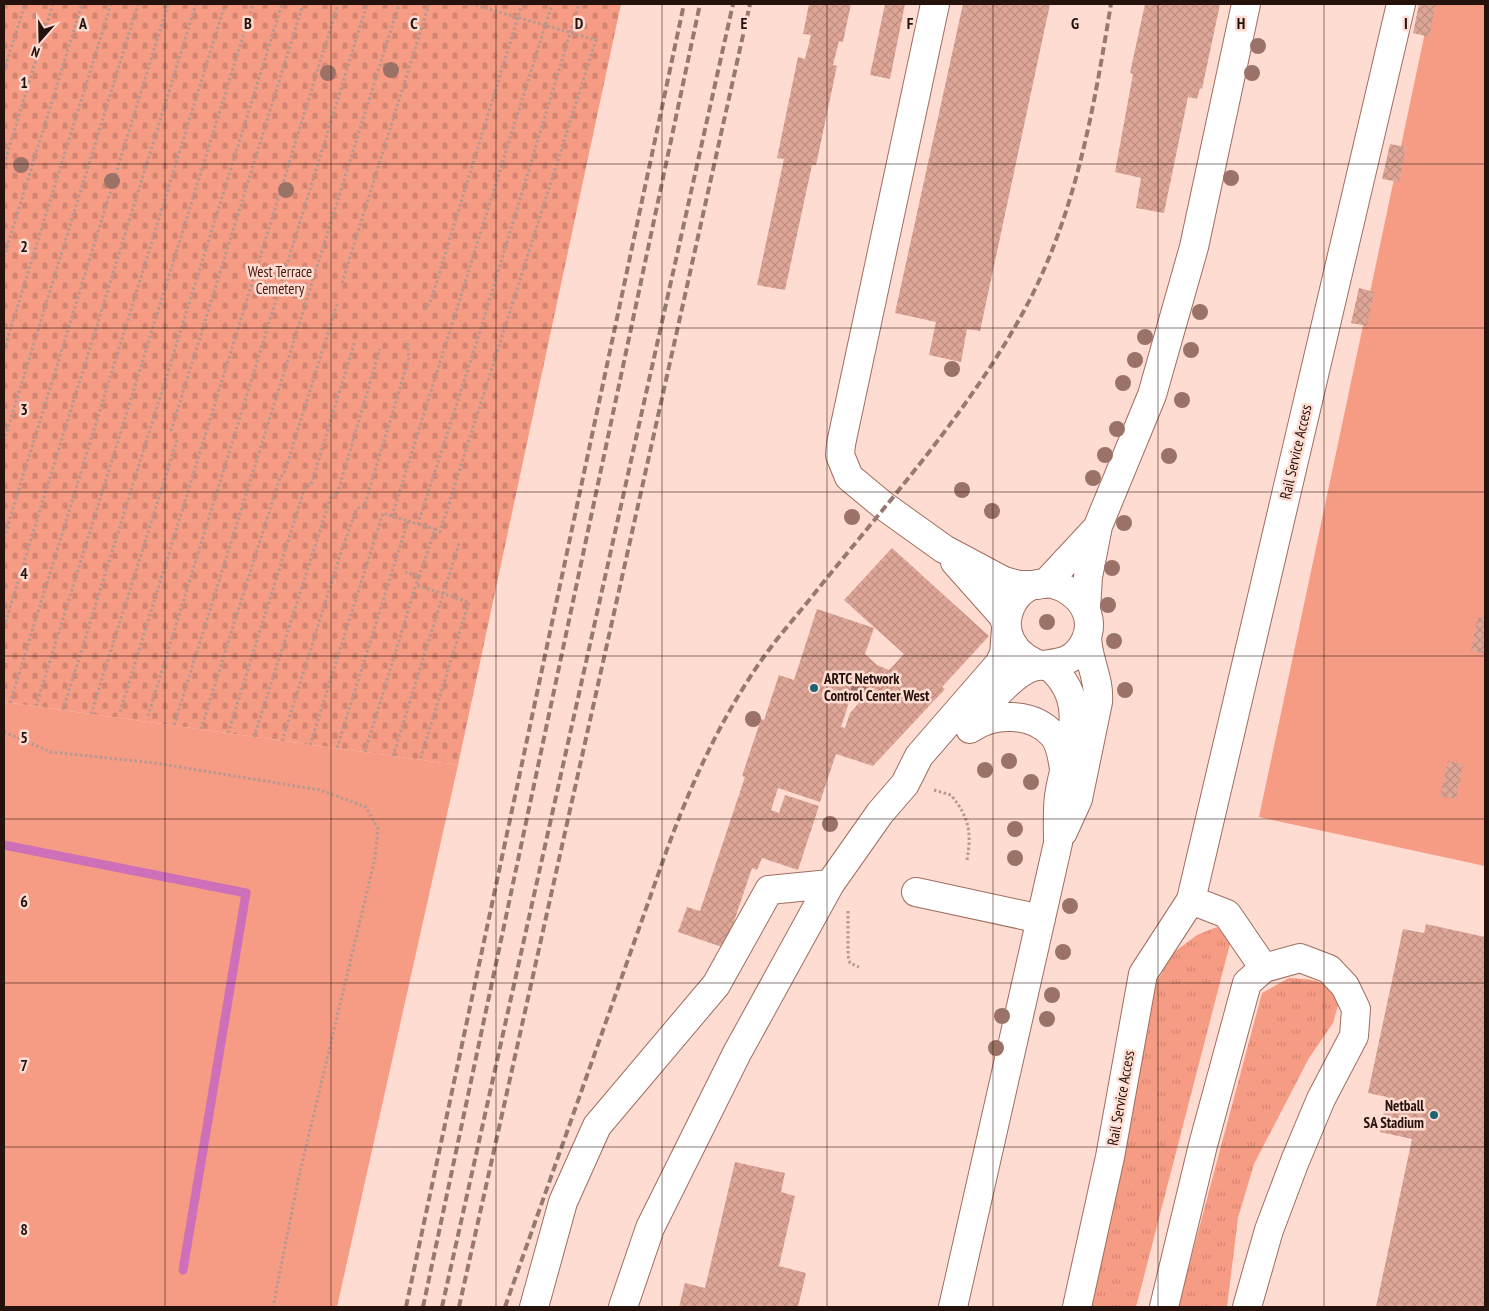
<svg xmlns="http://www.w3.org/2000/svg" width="1489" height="1311" font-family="'PT Sans Narrow',sans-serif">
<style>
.grass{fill:url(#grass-tufts)}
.cemetery{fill:url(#cemetery-stones)}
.park{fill:#f79c84}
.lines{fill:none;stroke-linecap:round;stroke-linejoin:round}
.stream{stroke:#cd70b9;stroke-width:9}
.building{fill:url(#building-cross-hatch);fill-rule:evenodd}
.minor-casing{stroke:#a06d5f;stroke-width:30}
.path{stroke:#b69990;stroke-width:3;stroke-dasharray:2.5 2.5;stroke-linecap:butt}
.minor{stroke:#fff;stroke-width:28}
.rail{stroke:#967a72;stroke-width:4;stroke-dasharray:8 4;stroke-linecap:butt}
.tree{fill:#9a7267}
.grid{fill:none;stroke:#25120c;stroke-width:1;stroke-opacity:0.55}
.poi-dot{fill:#1d6473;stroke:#ffdcd2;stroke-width:2}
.labels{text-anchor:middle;stroke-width:5;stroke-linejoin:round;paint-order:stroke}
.park-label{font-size:15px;fill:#481c10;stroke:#ffdcd2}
.street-label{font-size:15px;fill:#25120c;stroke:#ffdcd2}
.poi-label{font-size:15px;font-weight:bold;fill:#25120c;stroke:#ffdcd2;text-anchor:start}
.grid-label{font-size:16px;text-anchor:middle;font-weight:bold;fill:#25120c;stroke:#ffdcd2;stroke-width:5;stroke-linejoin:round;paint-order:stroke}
</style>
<defs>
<pattern id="grass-tufts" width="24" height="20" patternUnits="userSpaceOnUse" patternTransform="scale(1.25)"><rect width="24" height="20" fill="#f79c84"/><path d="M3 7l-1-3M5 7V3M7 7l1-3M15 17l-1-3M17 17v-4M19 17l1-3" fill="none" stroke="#d48571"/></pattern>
<pattern id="cemetery-stones" width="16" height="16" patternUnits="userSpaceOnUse" patternTransform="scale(1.25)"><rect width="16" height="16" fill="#f79c84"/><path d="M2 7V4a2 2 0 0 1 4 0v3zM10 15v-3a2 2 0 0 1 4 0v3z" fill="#d48571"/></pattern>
<pattern id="building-cross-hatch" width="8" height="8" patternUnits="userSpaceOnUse" patternTransform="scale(1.25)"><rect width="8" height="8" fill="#dea697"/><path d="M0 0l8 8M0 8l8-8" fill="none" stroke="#be8e81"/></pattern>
</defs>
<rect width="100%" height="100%" fill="#ffdcd2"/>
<path class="grass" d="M1217 927 1231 940 1136 1307H1087L1144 1029 1157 982 1173 953 1197 935Z
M1289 978C1313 980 1326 978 1339 1002L1333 1023 1309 1058 1254 1164 1238 1218 1227 1307H1178L1262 993Z"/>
<path class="cemetery" d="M4 4H621L458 765 4 702Z"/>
<path class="park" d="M1431 4H1485V866L1259 817Z
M4 702 458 765 337 1307H4Z"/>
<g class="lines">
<path class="stream" d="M4 845 246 893 183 1270"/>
</g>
<path class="building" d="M809 4H851L843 42 839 41 833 65 837 66 816 165H812L785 290 757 285 784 159 777 158 798 57 805 59 811 35 803 34Z
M885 4H905L890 79 870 75Z
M963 4H1050L980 331 967 329 961 362 929 355 936 322 895 313Z
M1145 4H1220L1202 89 1200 88 1197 99 1188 97 1164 213 1136 208 1141 178 1115 172 1133 74 1130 73Z
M1419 4H1436L1429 37 1413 33Z
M1390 144 1406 147 1399 182 1382 179Z
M1359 288 1374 292 1367 326 1351 323Z
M892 548 989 636 942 687 945 689 873 766 836 754 820 802 778 788 771 810 779 813 785 795 819 806 798 870 762 858 757 870 752 868 725 948 678 932 687 907 700 911 745 777 742 776 761 719 764 720 779 675 794 680 817 609 874 628 865 654 877 665 889 670 904 654 844 600ZM856 681 864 684 869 691 850 713 845 728 841 727Z
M1478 617 1485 618V654L1471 651Z
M1448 761 1463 764 1456 799 1440 796Z
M1426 924 1485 937V1307H1376L1412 1139 1380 1132 1387 1097 1368 1093 1403 929 1424 933Z
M735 1162 785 1173 781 1192 795 1196 779 1266 806 1273 798 1307H679L685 1283 705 1288Z"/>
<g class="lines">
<defs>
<path id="minor" d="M935 4 841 444 840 455 849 477 884 506 944 549 1004 581 1019 585H1038
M955 562 1003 616 1006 624
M1045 584 1097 528
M1086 609 1088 577 1098 526 1152 395 1194 247 1246 4
M973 720C988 705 1012 673 1033 667 1052 662 1071 666 1083 645 1110 600 1038 558 1013 602 997 631 1014 657 1043 666
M970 729C993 712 1033 712 1053 735 1061 744 1062 757 1064 769
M1063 832 1078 799 1098 702C1100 678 1087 659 1087 636
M916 892 1041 919
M1191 900 1227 914 1264 968
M534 1307 563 1202 597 1126 716 985 769 890 830 884
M623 1307 650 1228 737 1053 830 884 880 813 905 784 919 756 999 664 1004 654 1006 629
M953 1307 1058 843C1058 827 1057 811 1059 796 1066 748 1093 703 1049 666
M1077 1307 1110 1157 1143 974 1191 900 1401 4
M1164 1307 1203 1145 1247 983 1264 968 1300 958 1329 969 1345 986 1356 1009 1354 1036 1321 1099 1295 1161 1269 1230 1247 1307"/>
</defs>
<use href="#minor" class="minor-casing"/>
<path class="path" d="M4 71 25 4
M4 164 53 4
M4 257 82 4
M342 283 429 4
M424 310 431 300 522 4
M4 350 111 4
M171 431 303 4
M4 441 138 4
M408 521 418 524 478 338 579 4
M419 524 435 529 419 577
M435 529 440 532 596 40 471 4
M4 538 168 4
M405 572 419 577 416 585 469 602 420 760
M4 627 196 4
M10 703 225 4
M36 706 253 4
M63 710 282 4
M120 712 338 4
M91 714 177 440
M148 716 367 4
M174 725 399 4
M201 729 280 477 284 474 337 304
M4 732 51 752 155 763 320 790 366 807 378 829 375 858 299 1176 273 1307
M228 733 305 487 311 485 355 341
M254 737 331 496 337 495 380 349
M282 741 341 552 357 508 364 507 409 358 407 340
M310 745 383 513 392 516
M337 748 408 521 392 516 552 4
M365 752 416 585
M393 756 459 543
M934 790 951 795C969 817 972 832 967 860
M848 911V956L850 963 859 967"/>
<use href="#minor" class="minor"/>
<path class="rail" d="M406 1307 684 4
M423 1307 700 4
M442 1307 733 4
M459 1307 750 4
M505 1307 665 855C690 786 720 719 763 658 780 634 800 612 818 589 888 502 965 416 1020 318 1075 220 1093 113 1111 4"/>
</g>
<g class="tree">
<circle cx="1258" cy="46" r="8"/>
<circle cx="391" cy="70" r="8"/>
<circle cx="328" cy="73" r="8"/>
<circle cx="1252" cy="73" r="8"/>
<circle cx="21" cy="165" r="8"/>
<circle cx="1231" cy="178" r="8"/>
<circle cx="112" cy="181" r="8"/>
<circle cx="286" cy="190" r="8"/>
<circle cx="1200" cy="312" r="8"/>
<circle cx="1145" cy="337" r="8"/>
<circle cx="1191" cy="350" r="8"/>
<circle cx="1135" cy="360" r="8"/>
<circle cx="952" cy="369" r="8"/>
<circle cx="1123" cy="383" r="8"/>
<circle cx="1182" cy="400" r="8"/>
<circle cx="1117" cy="429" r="8"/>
<circle cx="1105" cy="455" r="8"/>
<circle cx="1169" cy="456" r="8"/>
<circle cx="1093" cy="478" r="8"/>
<circle cx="962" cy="490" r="8"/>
<circle cx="992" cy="511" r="8"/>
<circle cx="852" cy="517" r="8"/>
<circle cx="1124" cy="523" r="8"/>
<circle cx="1112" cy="568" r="8"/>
<circle cx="1108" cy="605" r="8"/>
<circle cx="1047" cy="622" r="8"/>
<circle cx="1114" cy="641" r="8"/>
<circle cx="859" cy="689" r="8"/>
<circle cx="1125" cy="690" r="8"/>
<circle cx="753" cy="719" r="8"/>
<circle cx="1009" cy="761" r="8"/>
<circle cx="985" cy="770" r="8"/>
<circle cx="1031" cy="782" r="8"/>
<circle cx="830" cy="824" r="8"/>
<circle cx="1015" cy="829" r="8"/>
<circle cx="1015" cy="858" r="8"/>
<circle cx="1070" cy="906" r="8"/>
<circle cx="1063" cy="952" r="8"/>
<circle cx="1052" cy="995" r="8"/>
<circle cx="1002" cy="1016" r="8"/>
<circle cx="1047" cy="1019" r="8"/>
<circle cx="996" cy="1048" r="8"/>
</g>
<path class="grid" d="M165 4V1307M331 4V1307M496 4V1307M662 4V1307M827 4V1307M993 4V1307M1158 4V1307M1324 4V1307M4 164H1485M4 328H1485M4 492H1485M4 656H1485M4 819H1485M4 983H1485M4 1147H1485"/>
<g class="poi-dot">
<circle cx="814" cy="688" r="5"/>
<circle cx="1434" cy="1115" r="5"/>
</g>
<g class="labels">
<g class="park-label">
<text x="280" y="277">West Terrace<tspan x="280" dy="17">Cemetery</tspan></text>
</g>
<g class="street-label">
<text transform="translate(1296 452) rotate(-77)" y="5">Rail Service Access</text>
<text transform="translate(1121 1098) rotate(-80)" y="5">Rail Service Access</text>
</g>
<g class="poi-label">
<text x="824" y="684">ARTC Network<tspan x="824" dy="17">Control Center West</tspan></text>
<text x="1424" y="1111" text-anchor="end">Netball<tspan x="1424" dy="17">SA Stadium</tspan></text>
</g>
</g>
<g class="grid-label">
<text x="83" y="29">A</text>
<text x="248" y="29">B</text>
<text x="414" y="29">C</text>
<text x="579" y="29">D</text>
<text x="744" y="29">E</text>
<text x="910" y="29">F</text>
<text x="1075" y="29">G</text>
<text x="1241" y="29">H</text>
<text x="1406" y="29">I</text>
<text x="24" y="88">1</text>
<text x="24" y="252">2</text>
<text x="24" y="415">3</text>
<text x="24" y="579">4</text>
<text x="24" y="743">5</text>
<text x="24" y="907">6</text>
<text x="24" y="1071">7</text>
<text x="24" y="1235">8</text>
</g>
<rect width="1489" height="1311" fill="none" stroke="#25120c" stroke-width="10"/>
<g transform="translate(40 40) rotate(200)" stroke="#ffdcd2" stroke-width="4" paint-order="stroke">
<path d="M0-4L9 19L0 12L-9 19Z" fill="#25120c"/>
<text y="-8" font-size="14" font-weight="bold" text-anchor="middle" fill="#25120c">N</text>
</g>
</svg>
